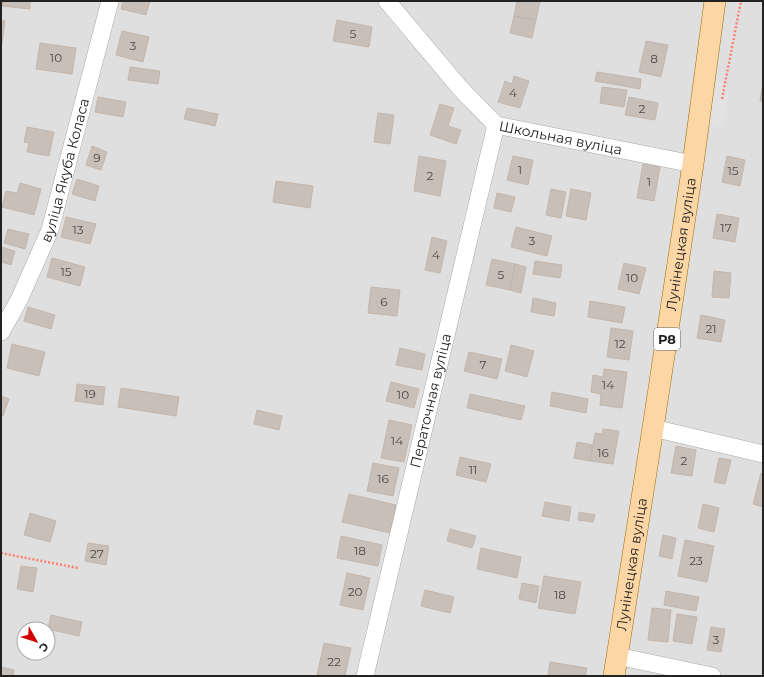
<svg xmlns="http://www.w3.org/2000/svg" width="764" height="677" font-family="Montserrat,sans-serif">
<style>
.residential{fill:#e0dfdf;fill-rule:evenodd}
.parking{fill:#e2e2e2}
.building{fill:#c7bfb8;stroke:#c4b6ab}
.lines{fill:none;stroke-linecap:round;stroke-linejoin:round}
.minor-casing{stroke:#a9a9a9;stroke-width:18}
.major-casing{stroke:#a06b00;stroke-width:22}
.path{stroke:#fa8072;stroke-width:2.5;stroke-dasharray:2 2;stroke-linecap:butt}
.minor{stroke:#fff;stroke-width:17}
.major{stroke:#fcd6a4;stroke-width:21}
.labels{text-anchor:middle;stroke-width:4;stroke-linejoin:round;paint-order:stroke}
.number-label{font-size:12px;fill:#4b4948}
.shield{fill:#fff;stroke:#646464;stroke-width:1}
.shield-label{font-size:13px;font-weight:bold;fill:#222}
.street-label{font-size:14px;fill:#222;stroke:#fff}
</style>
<rect width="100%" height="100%" fill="#f2efe9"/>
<path class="residential" d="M1 1H763V676H1ZM24 629H48V653H24Z"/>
<path class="parking" d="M716 82H723L728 93 723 126 709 123Z"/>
<path class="building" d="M3 1H30V9L2 6Z
M123 1H150L146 15 121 9Z
M517 1H540L536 20 514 16Z
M514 16 536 20 532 38 510 33Z
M1 20 5 21 1 50Z
M337 20 372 27 369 47 333 41Z
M122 31 149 37 143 62 116 55Z
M646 41 668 45 661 77 639 72Z
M40 43 76 48 72 74 36 69Z
M130 67 160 71 158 84 128 80Z
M597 72 641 79 640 89 595 81Z
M514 76 529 81 520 108 498 102 505 81 512 84Z
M763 82V101H760Z
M602 87 627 90 624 107 600 103Z
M98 97 126 102 123 117 95 112Z
M629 97 658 103 655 120 625 115Z
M440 104 454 108 448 126 461 130 456 144 430 135Z
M187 108 218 114 215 126 184 119Z
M378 113 394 115 390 144 374 142Z
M27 127 54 132 49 156 27 152 29 143 24 142Z
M92 146 107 152 101 170 86 165Z
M419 156 446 161 440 196 414 191Z
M513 156 533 160 528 185 507 180Z
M727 156 745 160 740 186 722 182Z
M643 164 660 167 654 201 637 198Z
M77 179 99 186 95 201 72 194Z
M276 181 313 186 310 208 273 202Z
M20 183 41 189 34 215 2 207 6 191 17 193Z
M551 189 566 192 561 218 546 215Z
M571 189 591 193 586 220 566 216Z
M497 193 515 197 511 212 494 208Z
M717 214 739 218 735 242 713 238Z
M66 217 96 224 90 244 61 237Z
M516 227 552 236 547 256 511 247Z
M8 229 29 234 25 249 4 243Z
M432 237 447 241 440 273 425 270Z
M1 247 15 251 11 265 1 262Z
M52 258 85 267 80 286 47 277Z
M492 259 515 264 510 290 486 285Z
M535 261 562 265 560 278 533 274Z
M624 263 646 268 639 294 618 289Z
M515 264 526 267 521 293 510 290Z
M714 271 731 273 729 298 712 297Z
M371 287 400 290 397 316 368 313Z
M533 298 556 303 554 316 531 312Z
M590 301 625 307 622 323 588 317Z
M28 307 55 315 51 329 24 321Z
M701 315 725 320 721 342 697 338Z
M611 328 633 331 629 360 607 357Z
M12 344 45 352 39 376 7 368Z
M511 345 534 351 527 377 505 371Z
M400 348 425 354 422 370 396 365Z
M469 352 502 359 497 379 464 371Z
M604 369 627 372 622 408 600 405 601 394 591 392 593 375 603 377Z
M391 382 419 389 414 408 386 401Z
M77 384 105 387 103 405 75 401Z
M121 388 179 397 176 416 118 407Z
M552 392 588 399 586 413 550 406Z
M470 394 525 406 521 420 467 408Z
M1 396 9 399 3 416H1Z
M257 410 282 416 279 430 254 424Z
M389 420 412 425 404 462 381 458Z
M603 429 619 431 613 464 590 461 595 433 602 434Z
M577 442 593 445 590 461 574 458Z
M676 446 696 450 692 476 671 473Z
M460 457 491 464 486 482 456 475Z
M719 458 731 460 725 484 714 482Z
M373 463 399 468 393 496 367 491Z
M761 473 763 474V507L753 504Z
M349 494 396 505 390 533 342 522Z
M545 502 571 507 569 521 542 516Z
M703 504 719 508 714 532 698 528Z
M579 512 595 515 593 522 578 520Z
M30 513 56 521 50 542 24 535Z
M450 529 476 536 472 548 447 541Z
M663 535 676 538 672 559 659 556Z
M341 536 382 545 378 566 337 558Z
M685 540 714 546 707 582 678 576Z
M88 543 109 546 106 565 85 561Z
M481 548 521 557 517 578 477 569Z
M21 566 37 568 33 592 17 589Z
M347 573 370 578 363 610 340 605Z
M544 576 581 582 575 614 538 608Z
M522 583 539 586 536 603 519 599Z
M425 590 454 597 450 613 421 606Z
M666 591 699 597 696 611 664 605Z
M652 608 671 610 668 642 648 640Z
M677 614 697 617 692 644 673 641Z
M51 615 82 622 79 636 48 629Z
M711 627 725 629 721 652 707 650Z
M324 643 351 648 345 676 317 675Z
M550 662 587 668 585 676H548Z
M1 667 14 670 13 676H1Z"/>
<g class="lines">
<defs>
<g id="minor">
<path id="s1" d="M387 1 460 88 496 125 693 164"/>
<path id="s2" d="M1 332 19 300 50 230 110 1"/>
<path d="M653 428 763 454"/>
<path d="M617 656 712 676"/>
<path id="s3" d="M365 676 496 125"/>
</g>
<g id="major">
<path id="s4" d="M614 676 653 428 693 164 715 1"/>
</g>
</defs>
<use href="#minor" class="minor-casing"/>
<use href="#major" class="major-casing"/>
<path class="path" d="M722 99 741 1
M1 553 78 568"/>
<use href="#minor" class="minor"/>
<use href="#major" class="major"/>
</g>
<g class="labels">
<g class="number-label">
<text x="353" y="38">5</text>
<text x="133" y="50">3</text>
<text x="56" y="62">10</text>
<text x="654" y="63">8</text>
<text x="513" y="97">4</text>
<text x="642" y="113">2</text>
<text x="97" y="162">9</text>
<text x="520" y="174">1</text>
<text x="733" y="175">15</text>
<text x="430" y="180">2</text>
<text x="649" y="186">1</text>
<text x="726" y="232">17</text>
<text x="78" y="234">13</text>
<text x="532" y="245">3</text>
<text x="436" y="259">4</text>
<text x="66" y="276">15</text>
<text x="501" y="279">5</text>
<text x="632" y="282">10</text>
<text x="384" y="306">6</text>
<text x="711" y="333">21</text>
<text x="620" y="348">12</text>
<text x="483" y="369">7</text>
<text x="608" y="389">14</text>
<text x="90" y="398">19</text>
<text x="403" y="399">10</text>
<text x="397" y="445">14</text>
<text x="603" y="457">16</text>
<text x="684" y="465">2</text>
<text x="473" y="474">11</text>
<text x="383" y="483">16</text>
<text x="360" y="555">18</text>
<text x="97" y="558">27</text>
<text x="696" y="565">23</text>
<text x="355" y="596">20</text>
<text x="560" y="599">18</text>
<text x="716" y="644">3</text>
<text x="334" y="666">22</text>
</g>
<rect class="shield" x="654" y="328" width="26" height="22" rx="3"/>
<g class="shield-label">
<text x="667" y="344">Р8</text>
</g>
<g class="street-label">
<text dy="5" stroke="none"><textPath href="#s1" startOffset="231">Школьная вуліца</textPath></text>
<text dy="5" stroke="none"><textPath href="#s2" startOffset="175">вуліца Якуба Коласа</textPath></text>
<text dy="5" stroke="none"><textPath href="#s4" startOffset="437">Лунінецкая вуліца</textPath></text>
<text dy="5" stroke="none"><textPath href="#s3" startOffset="283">Ператочная вуліца</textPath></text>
<text dy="5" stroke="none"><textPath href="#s4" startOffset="113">Лунінецкая вуліца</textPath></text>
</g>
</g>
<rect width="764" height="677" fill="none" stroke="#222222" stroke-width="4"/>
<g transform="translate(36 641) rotate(129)"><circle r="19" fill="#ffffff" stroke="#a7a7a7"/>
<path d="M0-3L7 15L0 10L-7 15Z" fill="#d40000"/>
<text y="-6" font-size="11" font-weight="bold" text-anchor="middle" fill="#222222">С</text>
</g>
</svg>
